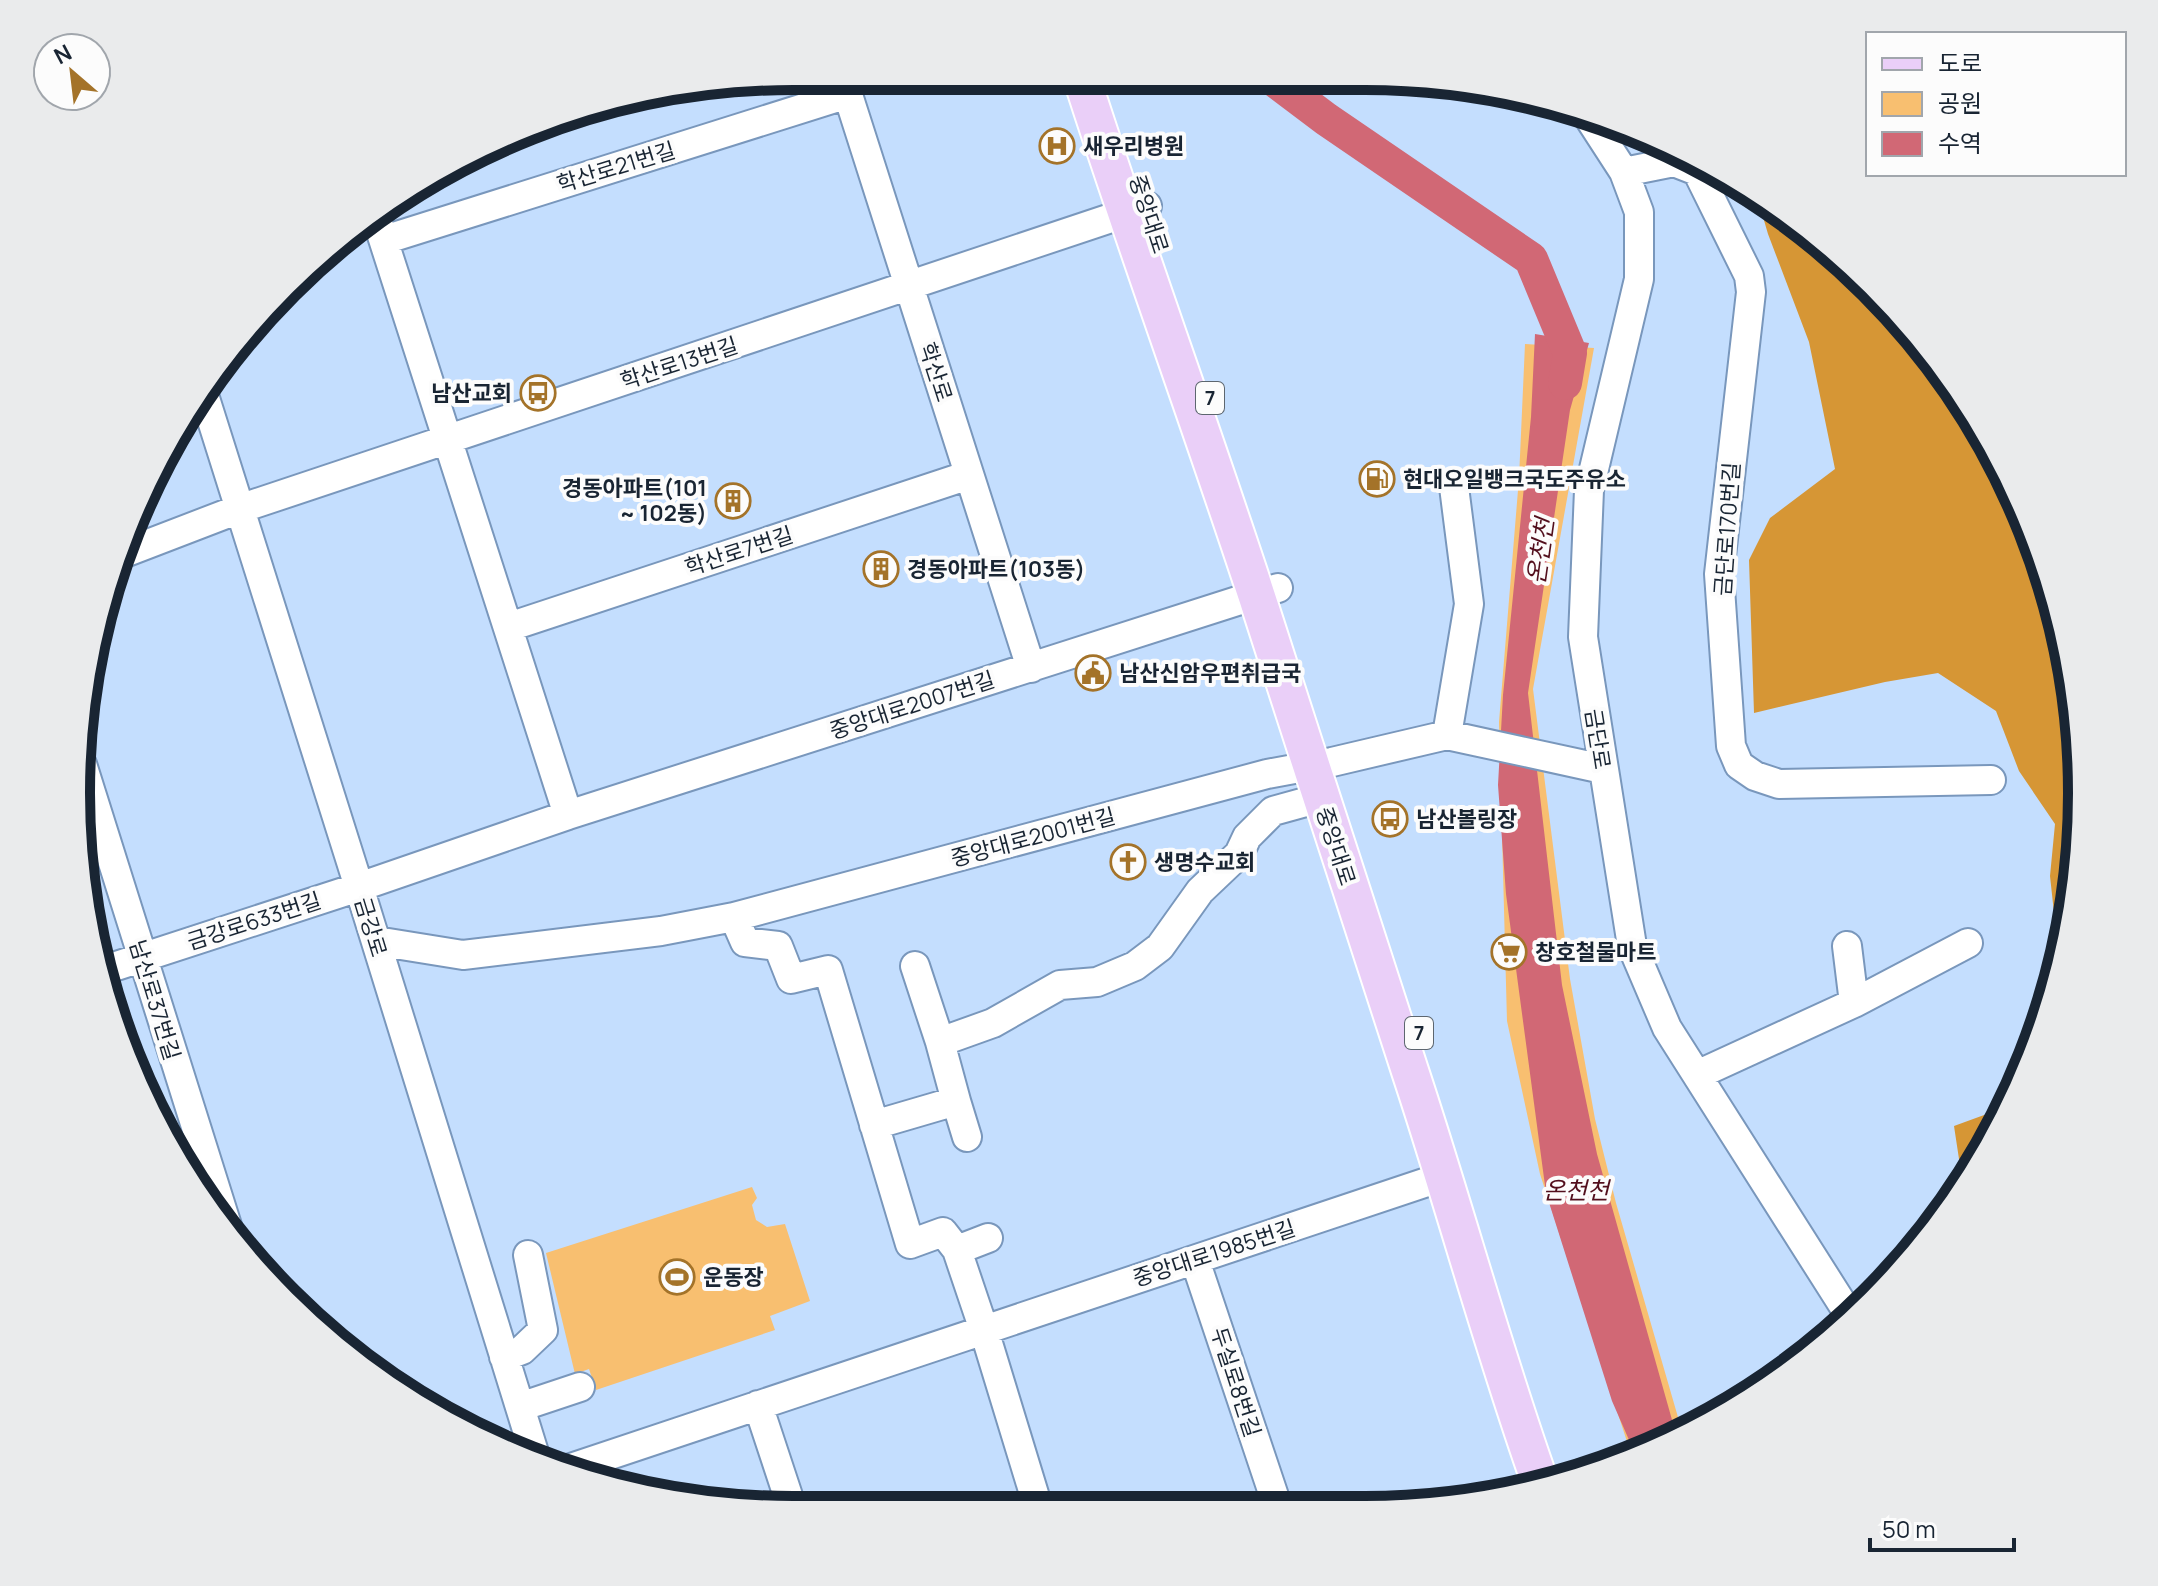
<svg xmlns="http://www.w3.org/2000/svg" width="2158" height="1586" font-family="Manrope,'Noto Sans KR',sans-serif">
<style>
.green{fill:#f8bf70}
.forest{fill:#d69635}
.water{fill:#d16875}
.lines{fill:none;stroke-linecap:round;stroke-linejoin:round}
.river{stroke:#d16875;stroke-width:34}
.minor-casing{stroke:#7997bc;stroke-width:32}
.major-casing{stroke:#fff;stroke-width:40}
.minor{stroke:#fff;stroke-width:28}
.major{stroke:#eacff8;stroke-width:36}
.labels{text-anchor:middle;stroke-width:8;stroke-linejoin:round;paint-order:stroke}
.shield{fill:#fcfcfc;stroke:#5d666f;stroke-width:2}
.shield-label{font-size:20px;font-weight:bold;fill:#192533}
.poi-label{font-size:22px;font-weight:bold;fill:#192533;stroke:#fcfcfc;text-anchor:start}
.street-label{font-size:22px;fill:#192533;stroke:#fcfcfc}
.water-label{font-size:24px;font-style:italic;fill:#520f1d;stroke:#fcfcfc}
.rim{fill:none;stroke:#192533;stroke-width:10}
</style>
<rect width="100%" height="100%" fill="#c4defe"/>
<path class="green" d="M1525 344 1594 348 1533 689 1570 979 1595 1119 1616 1203 1682 1431 1640 1455 1632 1457 1540 1174 1507 1021 1499 722 1519 478Z
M752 1187 757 1198 752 1205 756 1220 767 1227 785 1224 810 1301 770 1316 775 1330 596 1390 589 1369 575 1374 546 1253Z"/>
<path class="forest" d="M1756 193 1763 197 1934 356 2008 475 2057 607 2080 746 2076 886 2059 959 2050 876 2055 824 2019 771 1996 711 1938 673 1885 682 1754 713 1749 560 1770 518 1835 469 1809 342 1768 234Z
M2006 1107 1986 1151 1972 1171 1959 1159 1954 1126Z"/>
<path class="water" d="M1535 334 1589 343 1570 410 1528 693 1562 985 1597 1154 1676 1434 1636 1456 1612 1401 1546 1193 1506 894 1498 785 1503 695 1531 417Z"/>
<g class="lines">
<path class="river" d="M1269 76 1326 119 1531 259 1570 353 1565 383"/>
<defs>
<path id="minor" d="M842 76 1031 668
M1589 118 1624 172 1639 212V279L1589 490 1583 637 1632 946 1667 1028 1850 1316
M1624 172 1674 162 1697 171 1749 276 1751 292 1719 574 1731 746 1739 765 1755 776 1779 784 1991 780
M375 214 568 815
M384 240 848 94
M204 395 359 887 536 1459
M127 552 239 509 1147 206
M509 627 969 475
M1447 735 1469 604 1454 487
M82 764 230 1235
M734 917 745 942 778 946 791 979 828 970 910 1244 943 1232 957 1250 984 1330 1038 1507
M376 941 463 955 661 931 734 917 1267 774 1332 762 1447 735 1603 769
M915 966 940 1042
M104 970 359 887 568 815 1278 588
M1854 1003 1968 943
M1697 1075 1854 1003 1847 946
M956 1101 967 1137
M874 1125 956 1101 940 1042 993 1023 1060 985 1097 982 1135 966 1160 947 1200 891 1239 854 1247 837 1273 811 1320 798
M957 1250 988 1238
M1195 1260 1277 1505
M504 1357 522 1350 543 1330 528 1255
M758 1405 792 1508
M520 1407 580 1387
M565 1470 1445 1176"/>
<path id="major" d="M1081 76C1137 251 1200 423 1257 597 1308 755 1358 913 1410 1071 1455 1207 1492 1347 1540 1482"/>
</defs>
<use href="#minor" class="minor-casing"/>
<use href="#major" class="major-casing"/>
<use href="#minor" class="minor"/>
<use href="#major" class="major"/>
</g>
<defs>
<symbol id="hospital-ring" viewBox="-11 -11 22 22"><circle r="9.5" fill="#fcfcfc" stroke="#a47329" stroke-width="1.5"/><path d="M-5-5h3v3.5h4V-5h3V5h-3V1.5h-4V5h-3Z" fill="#a47329"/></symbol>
<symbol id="bus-ring" viewBox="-11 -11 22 22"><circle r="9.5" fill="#fcfcfc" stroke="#a47329" stroke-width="1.5"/><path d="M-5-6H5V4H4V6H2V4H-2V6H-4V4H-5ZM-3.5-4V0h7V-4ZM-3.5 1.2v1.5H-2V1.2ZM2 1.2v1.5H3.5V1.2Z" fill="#a47329"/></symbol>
<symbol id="fuel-ring" viewBox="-11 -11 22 22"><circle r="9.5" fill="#fcfcfc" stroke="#a47329" stroke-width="1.5"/><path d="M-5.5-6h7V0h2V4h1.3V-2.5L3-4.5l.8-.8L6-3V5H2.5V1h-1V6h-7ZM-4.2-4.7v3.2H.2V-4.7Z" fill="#a47329"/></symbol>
<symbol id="building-ring" viewBox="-11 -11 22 22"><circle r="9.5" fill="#fcfcfc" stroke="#a47329" stroke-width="1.5"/><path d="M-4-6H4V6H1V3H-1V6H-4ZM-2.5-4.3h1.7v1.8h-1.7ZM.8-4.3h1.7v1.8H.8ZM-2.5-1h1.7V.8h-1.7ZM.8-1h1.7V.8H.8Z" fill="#a47329"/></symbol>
<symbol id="civic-ring" viewBox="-11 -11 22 22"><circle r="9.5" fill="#fcfcfc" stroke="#a47329" stroke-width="1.5"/><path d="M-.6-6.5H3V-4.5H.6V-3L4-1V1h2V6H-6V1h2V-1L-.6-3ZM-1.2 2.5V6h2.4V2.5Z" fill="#a47329"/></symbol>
<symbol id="church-ring" viewBox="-11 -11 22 22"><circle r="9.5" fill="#fcfcfc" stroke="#a47329" stroke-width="1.5"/><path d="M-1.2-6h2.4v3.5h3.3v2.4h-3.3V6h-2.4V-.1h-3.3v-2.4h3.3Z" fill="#a47329"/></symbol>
<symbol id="supermarket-ring" viewBox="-11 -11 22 22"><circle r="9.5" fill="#fcfcfc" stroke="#a47329" stroke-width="1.5"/><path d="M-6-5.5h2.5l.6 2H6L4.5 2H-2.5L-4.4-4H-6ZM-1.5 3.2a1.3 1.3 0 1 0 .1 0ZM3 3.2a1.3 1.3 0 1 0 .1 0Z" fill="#a47329"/></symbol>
<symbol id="stadium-ring" viewBox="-11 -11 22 22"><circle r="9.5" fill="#fcfcfc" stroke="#a47329" stroke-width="1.5"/><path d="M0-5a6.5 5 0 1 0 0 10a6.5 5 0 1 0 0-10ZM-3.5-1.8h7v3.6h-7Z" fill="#a47329"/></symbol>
</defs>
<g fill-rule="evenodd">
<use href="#hospital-ring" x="1037" y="126" width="40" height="40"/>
<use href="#bus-ring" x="518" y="373" width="40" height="40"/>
<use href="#fuel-ring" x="1357" y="459" width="40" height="40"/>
<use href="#building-ring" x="713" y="481" width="40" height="40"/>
<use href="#building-ring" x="861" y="549" width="40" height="40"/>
<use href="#civic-ring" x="1073" y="653" width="40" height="40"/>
<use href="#bus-ring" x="1370" y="799" width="40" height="40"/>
<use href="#church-ring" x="1108" y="842" width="40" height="40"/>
<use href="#supermarket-ring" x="1489" y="932" width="40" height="40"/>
<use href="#stadium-ring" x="657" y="1257" width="40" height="40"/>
</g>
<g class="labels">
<g class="shield">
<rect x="1196" y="382" width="28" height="32" rx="6"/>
<rect x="1405" y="1017" width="28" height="32" rx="6"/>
</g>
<g class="shield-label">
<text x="1210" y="405">7</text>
<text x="1419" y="1040">7</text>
</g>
<g class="poi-label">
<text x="1083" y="154">새우리병원</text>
<text x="512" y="401" text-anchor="end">남산교회</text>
<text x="1403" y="487">현대오일뱅크국도주유소</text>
<text x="707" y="496" text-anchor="end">경동아파트(101<tspan x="707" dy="25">~ 102동)</tspan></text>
<text x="907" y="577">경동아파트(103동)</text>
<text x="1119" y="681">남산신암우편취급국</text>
<text x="1416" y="827">남산볼링장</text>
<text x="1154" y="870">생명수교회</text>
<text x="1535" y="960">창호철물마트</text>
<text x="703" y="1285">운동장</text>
</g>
<g class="street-label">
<text transform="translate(616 167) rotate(-17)" y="8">학산로21번길</text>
<text transform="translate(1149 214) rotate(72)" y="8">중앙대로</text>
<text transform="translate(679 363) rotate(-18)" y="8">학산로13번길</text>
<text transform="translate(936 372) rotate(72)" y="8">학산로</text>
<text transform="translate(1727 529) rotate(-86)" y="8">금단로170번길</text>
<text transform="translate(739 551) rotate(-18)" y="8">학산로7번길</text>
<text transform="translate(912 705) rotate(-18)" y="8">중앙대로2007번길</text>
<text transform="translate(1598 739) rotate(81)" y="8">금단로</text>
<text transform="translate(1033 837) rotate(-15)" y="8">중앙대로2001번길</text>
<text transform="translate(1336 846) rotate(72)" y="8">중앙대로</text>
<text transform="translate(254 921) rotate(-18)" y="8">금강로633번길</text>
<text transform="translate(371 927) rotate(73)" y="8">금강로</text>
<text transform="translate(155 1000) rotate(73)" y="8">남산로37번길</text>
<text transform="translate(1214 1253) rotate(-18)" y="8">중앙대로1985번길</text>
<text transform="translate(1236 1382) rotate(72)" y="8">두실로8번길</text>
</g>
<g class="water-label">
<text transform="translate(1541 551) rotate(-82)" y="8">온천천</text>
<text x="1576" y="1199">온천천</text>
</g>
</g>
<path d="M0 0H2158V1586H0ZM793 90H1365A703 703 0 0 1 2068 793V793A703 703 0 0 1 1365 1496H793A703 703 0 0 1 90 793V793A703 703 0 0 1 793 90Z" fill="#eaebec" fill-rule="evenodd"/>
<path class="rim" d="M793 90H1365A703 703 0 0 1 2068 793V793A703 703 0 0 1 1365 1496H793A703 703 0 0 1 90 793V793A703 703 0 0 1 793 90Z"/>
<rect x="1866" y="32" width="260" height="144" fill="#fcfcfc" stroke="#a1a6ac" stroke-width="2"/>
<rect x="1882" y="58" width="40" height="12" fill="#eacff8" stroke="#a1a6ac" stroke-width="2"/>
<text x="1938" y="72" font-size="24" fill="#192533">도로</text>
<rect x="1882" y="92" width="40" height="24" fill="#f8bf70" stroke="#a1a6ac" stroke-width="2"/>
<text x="1938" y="112" font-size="24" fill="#192533">공원</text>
<rect x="1882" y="132" width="40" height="24" fill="#d16875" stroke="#a1a6ac" stroke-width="2"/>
<text x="1938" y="152" font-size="24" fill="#192533">수역</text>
<g transform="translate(72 72) rotate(332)"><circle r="38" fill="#fcfcfc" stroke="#a1a6ac" stroke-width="2"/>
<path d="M0-6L14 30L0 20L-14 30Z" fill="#a47329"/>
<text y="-12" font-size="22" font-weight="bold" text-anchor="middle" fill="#192533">N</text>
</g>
<path d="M1870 1538v12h144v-12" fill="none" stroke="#192533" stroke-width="4"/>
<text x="1882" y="1538" font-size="24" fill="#192533" stroke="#fcfcfc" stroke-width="6" paint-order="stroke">50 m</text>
</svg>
